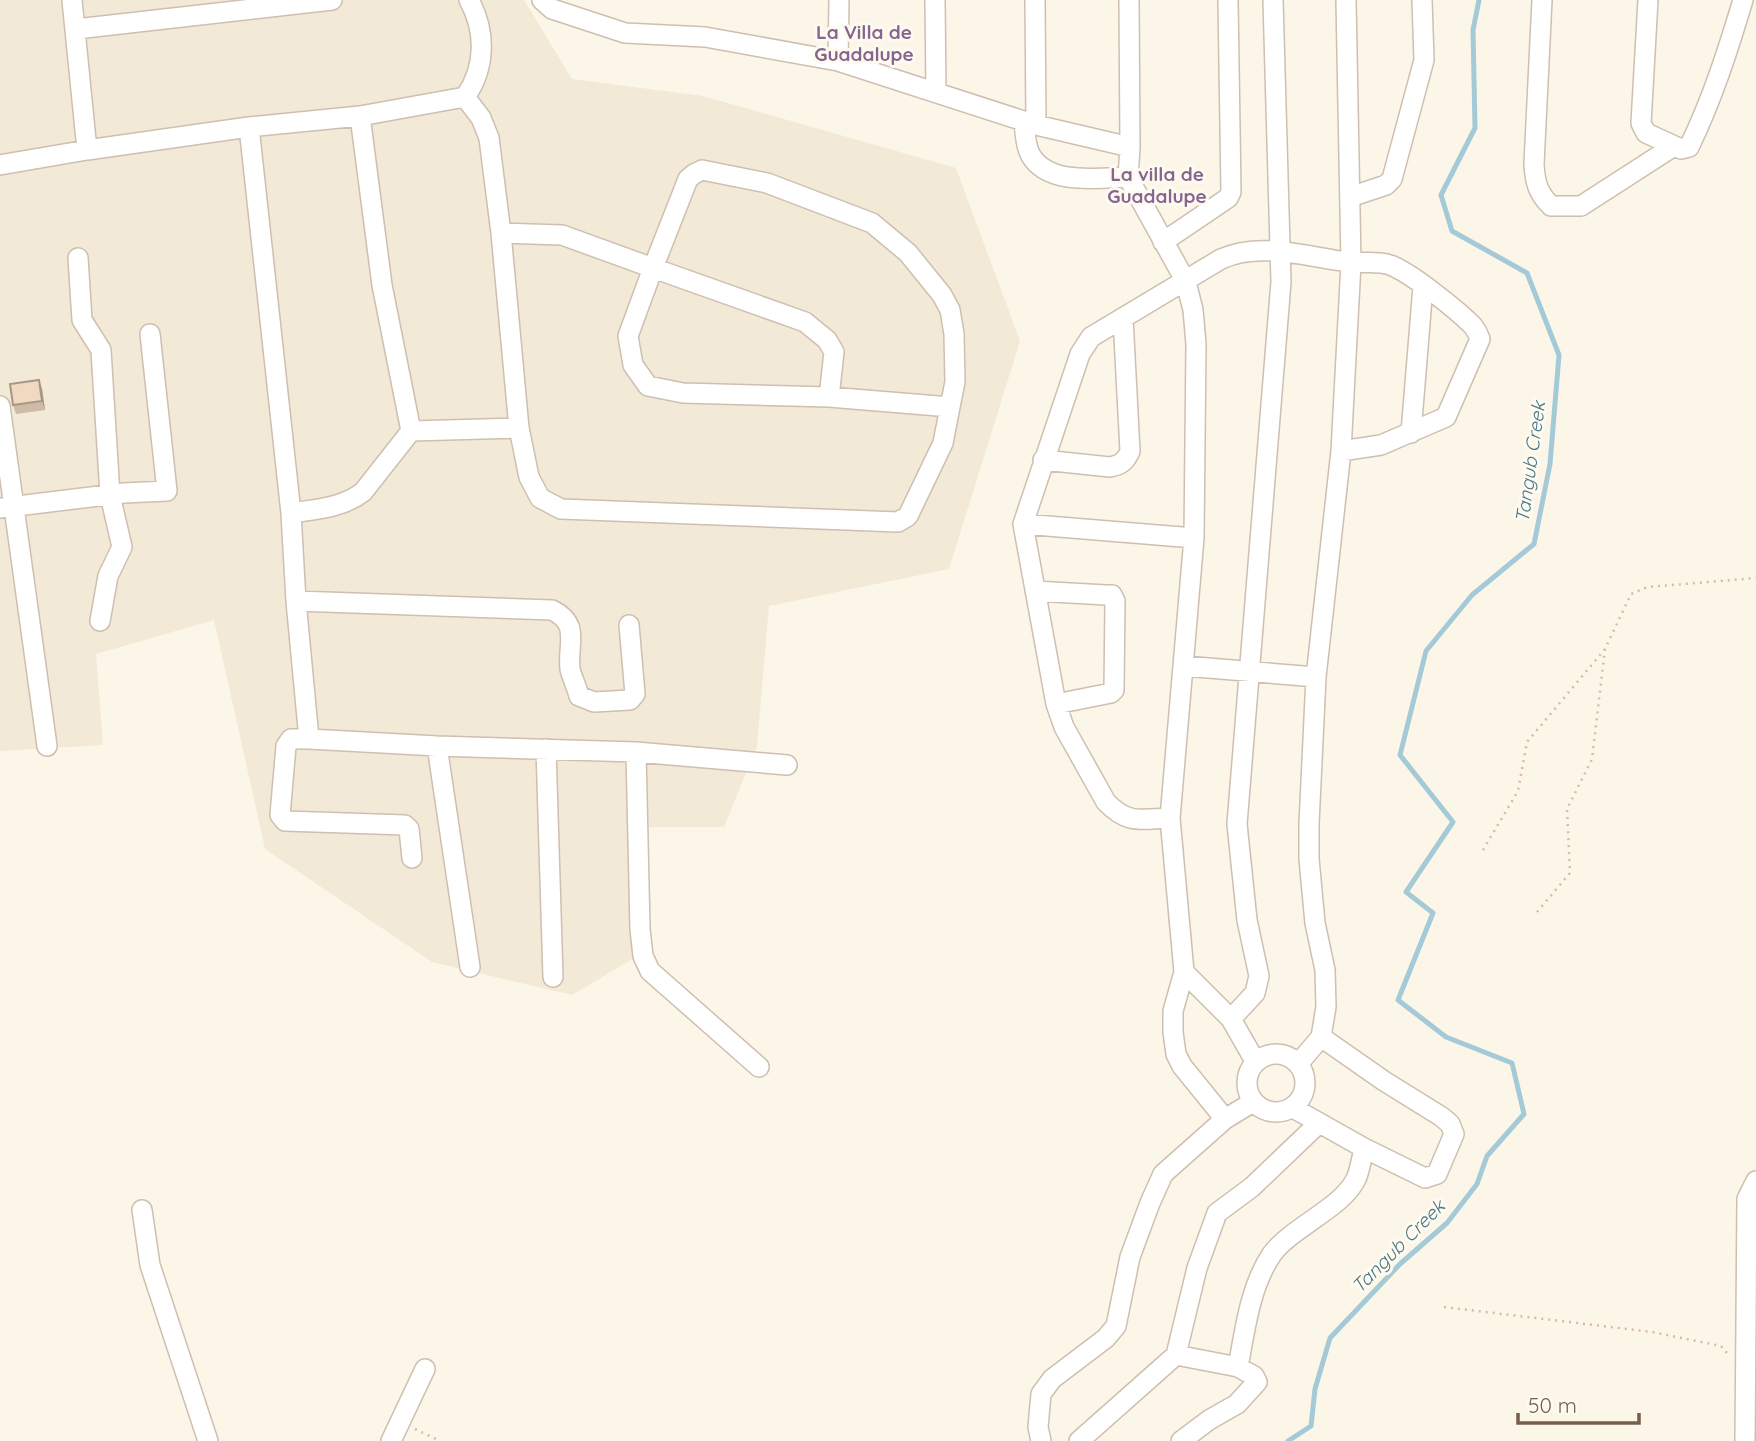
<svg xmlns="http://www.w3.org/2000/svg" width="1756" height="1441" font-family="Quicksand,sans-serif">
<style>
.residential{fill:#f3e9d7}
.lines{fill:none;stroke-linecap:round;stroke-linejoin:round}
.stream{stroke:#a4cad7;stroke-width:5}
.street-casing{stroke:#cebfaf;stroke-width:22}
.path{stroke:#d6bba4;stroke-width:2.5;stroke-dasharray:2 5;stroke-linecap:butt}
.street{stroke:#fff;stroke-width:19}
.wall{fill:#cebaa6}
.shaded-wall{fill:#a89787}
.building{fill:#f0d8c1;stroke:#a89787;stroke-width:2}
.labels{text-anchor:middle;stroke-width:6;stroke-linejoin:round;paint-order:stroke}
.neighbourhood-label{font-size:19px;font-weight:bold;fill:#866591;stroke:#fefaef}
.water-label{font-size:19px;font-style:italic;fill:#477788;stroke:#fefaef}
</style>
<rect width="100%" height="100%" fill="#fcf6e9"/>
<path class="residential" d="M0 0H524L572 79 703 96 956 168 1020 341 949 569 769 606 757 746 724 827H646L636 957 572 995 432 962 265 849 214 620 96 654 103 745 0 751Z"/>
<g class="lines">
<path class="stream" d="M1288 1441 1311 1426 1315 1389 1330 1338 1400 1264 1447 1223 1477 1184 1487 1156 1524 1114 1512 1063 1446 1037 1398 1000 1433 913 1406 892 1453 822 1400 755 1426 651 1472 595 1534 544 1550 464 1559 355 1527 273 1452 231 1441 195 1475 128 1473 30 1479 0"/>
<defs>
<path id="street" d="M542 0 552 9 625 33 705 37 838 61 1036 125 1035 0
M935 0 936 92
M1129 0 1130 147
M1542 0 1534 164C1535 183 1538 193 1551 206H1581L1674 146
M1648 0 1641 123 1646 133 1681 149 1689 147C1712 100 1728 50 1743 0
M76 29 332 0
M838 61 839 0
M465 97 481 118 489 138 501 233
M1024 121C1025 131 1025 144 1030 154 1047 186 1098 178 1128 177
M1036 125 1130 147 1128 177 1186 282 1193 310 1196 344 1194 538 1170 818 1184 972 1173 1011V1032L1176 1054 1182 1066 1225 1119
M249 127 360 116 465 97C486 68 486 31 469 0
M87 150 249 127 291 513 296 601 309 739 437 746 636 752 787 765
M0 165 87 150 72 0
M1350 197 1386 185 1392 179 1424 60 1422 0
M501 233 562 235 653 268 628 336 633 365 648 386 683 393 829 397 950 407 943 443 908 516 898 522 561 509 540 498 529 477 519 428Z
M1163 242 1228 198 1231 192 1228 0
M78 258 82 320 101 350 110 495 122 547 108 576 100 621
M829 397 834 352 827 340 805 322 653 268 688 179 694 174 702 170 767 183 872 223 908 253 942 295 950 310 954 334 955 382 950 407
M0 406 47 746
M411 431 519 428
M1411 433 1423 286
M1043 460 1110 467C1121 465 1126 461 1130 451L1123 318
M0 508 124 493 167 491 150 334
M291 513C317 509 342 508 363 492L411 431 382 285 360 116
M1023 524 1194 538
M1035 591 1106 595H1112L1115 601 1114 690 1111 693 1056 704
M296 601 552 610C581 624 567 644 570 669 572 678 577 687 579 696L594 702 630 700 635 694 629 625
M1184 666 1316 677
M309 739H291L286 746 280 815 285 821 405 825 409 829 412 858
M437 746 470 967
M546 749 553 977
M636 752 640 929 643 956 650 971 759 1067
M1170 818C1141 819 1128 825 1106 802L1064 727 1056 704 1023 524 1080 354 1091 337 1221 259C1261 241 1307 257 1348 262 1361 264 1377 260 1390 265 1410 272 1457 310 1472 325 1476 329 1478 334 1480 339L1446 417 1381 445 1341 451
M1184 972 1231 1019 1255 1061
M1231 1019 1255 993 1259 976 1247 920 1237 824 1281 282 1273 0
M1321 1037 1384 1081 1442 1117 1450 1124 1454 1134 1437 1174 1425 1178 1364 1148
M1247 1083a29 29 0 1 1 58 0a29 29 0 1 1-58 0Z
M1299 1063 1321 1037 1326 1007 1325 970 1315 923 1309 859V824L1316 677 1341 451 1351 263 1346 0
M142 1210 150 1265 208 1441
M1176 1355 1238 1367
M391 1441 425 1369
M1041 1441 1038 1427 1041 1394 1052 1379 1106 1338 1116 1326 1130 1257 1150 1203 1163 1174 1225 1119 1253 1102
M1079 1441 1176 1355 1197 1268 1217 1213 1252 1187 1319 1123
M1181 1441 1209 1420 1237 1404 1257 1382 1254 1376 1238 1367C1245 1330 1250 1286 1272 1254 1292 1227 1342 1208 1356 1179 1360 1170 1362 1157 1364 1148L1293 1108
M1745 1441 1747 1199 1756 1181"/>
</defs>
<use href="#street" class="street-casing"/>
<path class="path" d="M1483 850 1518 791 1527 742 1605 649 1631 594 1648 587 1756 578
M1537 912 1570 873 1567 809 1592 759 1605 649
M1444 1307 1652 1332 1721 1346 1727 1353
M415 1429 440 1441"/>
<use href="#street" class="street"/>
</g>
<path class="wall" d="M39 380 42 389 45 410 16 414 13 405Z"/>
<path class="shaded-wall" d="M39 380 42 389 45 410 42 401Z"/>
<path class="building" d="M39 380 42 401 13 405 10 384Z"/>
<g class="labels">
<g class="neighbourhood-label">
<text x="864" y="39">La Villa de<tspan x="864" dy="22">Guadalupe</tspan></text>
<text x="1157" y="181">La villa de<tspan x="1157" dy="22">Guadalupe</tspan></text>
</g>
<g class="water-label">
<text transform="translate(1530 462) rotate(-82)" y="7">Tangub Creek</text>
<text transform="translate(1398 1246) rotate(-45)" y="7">Tangub Creek</text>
</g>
</g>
<path d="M1518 1413v10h121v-10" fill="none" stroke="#755f4d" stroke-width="3.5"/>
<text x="1528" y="1413" font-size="21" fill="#755f4d" stroke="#fefaef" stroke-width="5" paint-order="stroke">50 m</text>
</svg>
